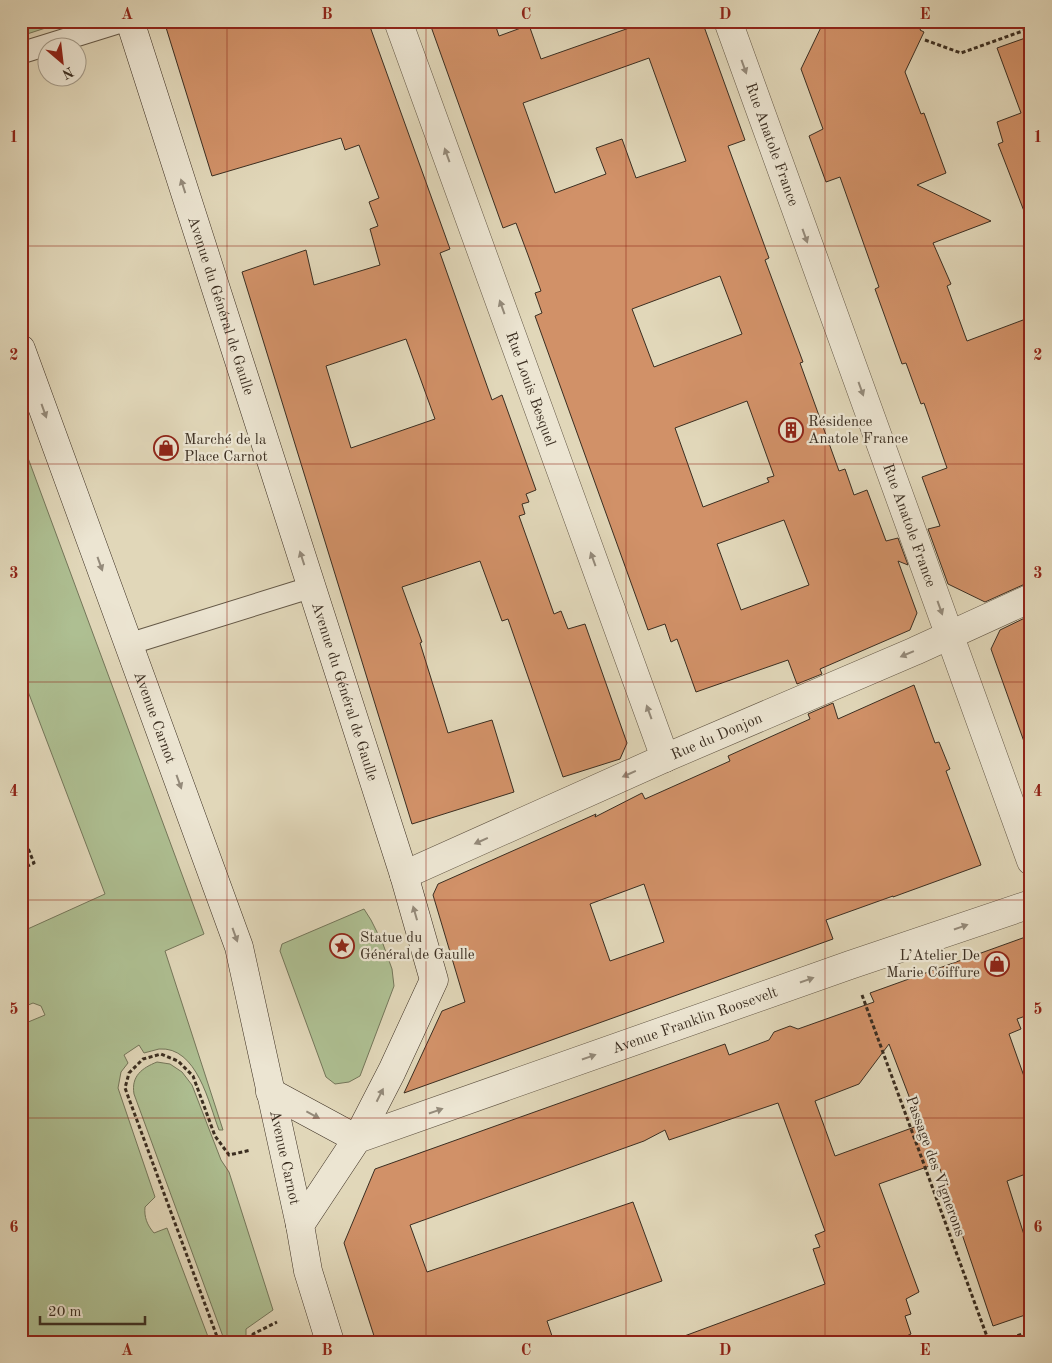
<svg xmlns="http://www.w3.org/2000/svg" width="1052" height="1363" font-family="'Old Standard TT',serif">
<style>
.green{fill:#aebf92;stroke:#74765a}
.building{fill:#d19168;stroke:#3b2e21;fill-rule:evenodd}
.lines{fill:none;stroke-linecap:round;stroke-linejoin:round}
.lane-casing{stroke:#645847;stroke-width:23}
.street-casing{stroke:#645847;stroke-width:29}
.secondary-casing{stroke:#3b2e21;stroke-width:29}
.path{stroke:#3b2e21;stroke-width:3;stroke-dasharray:4 2.5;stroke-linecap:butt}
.lane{stroke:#ece5d2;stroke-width:21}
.street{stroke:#ece5d2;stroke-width:28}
.secondary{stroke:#ece5d2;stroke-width:28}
.oneway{fill:#948a7a}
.grid{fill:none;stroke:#8f2418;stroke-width:1;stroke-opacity:0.55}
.labels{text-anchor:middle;stroke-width:4.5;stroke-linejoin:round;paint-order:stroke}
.street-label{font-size:15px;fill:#3b2e21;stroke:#ece5d2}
.poi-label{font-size:15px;fill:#3b2e21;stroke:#ece5d2;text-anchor:start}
.neatline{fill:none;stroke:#8f2418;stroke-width:2}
.grid-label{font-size:16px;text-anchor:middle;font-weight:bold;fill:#8f2418}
</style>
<rect width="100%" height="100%" fill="#e1d7b9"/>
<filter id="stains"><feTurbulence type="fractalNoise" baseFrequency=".004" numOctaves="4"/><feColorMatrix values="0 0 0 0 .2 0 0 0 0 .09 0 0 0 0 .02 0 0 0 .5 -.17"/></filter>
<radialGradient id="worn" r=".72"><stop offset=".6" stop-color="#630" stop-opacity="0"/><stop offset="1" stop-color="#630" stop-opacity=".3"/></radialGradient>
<path class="green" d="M21 21H67L21 36Z
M21 439 204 934 165 951 223 1130H219C209 1104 197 1046 159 1049 154 1050 149 1052 144 1053L139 1045 124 1055 128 1063 121 1072 118 1088 155 1197 145 1207C144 1217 147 1225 154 1233L167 1228 210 1342H23L21 1336V1025L45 1015 41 1006 33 1003 21 1008V932L105 894 21 673Z
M364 909 371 920 383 944 392 969 394 986 360 1076 349 1082 335 1084 326 1077 280 951 282 944Z
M157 1062 170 1064 182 1072 192 1085 221 1160 229 1172 273 1310 246 1329V1342H225L134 1094C131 1076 142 1068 157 1062Z"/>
<path class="building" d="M164 21H368L450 249 440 253 492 400 502 395 536 490 526 494 529 502 522 504 525 514 519 516 554 614 561 611 568 629 585 624 627 743 620 759 563 777 508 619 502 621 480 561 402 587 422 642 420 643 448 733 492 720 514 792 412 824 242 272 306 250 314 285 380 265 370 229 378 226 369 202 379 198 359 145 345 150 341 138 212 176ZM406 339 435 419 351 448 326 366Z
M429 21H494L499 36 529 25 541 59 649 21H702L745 140 728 146 769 258 765 260 803 362 800 363 839 471 845 469 854 495 867 490 886 541 898 538 908 565 898 561 917 613 910 630 820 669 822 674 797 684 788 660 696 692 677 639 671 642 665 624 648 630 535 316 542 313 535 293 541 291 528 255 516 223 503 228ZM649 58 686 161 636 178 622 139 596 148 606 174 555 193 523 103ZM720 276 742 334 654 367 632 309ZM747 401 774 476 767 478 769 482 703 507 675 428ZM784 520 809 585 741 610 717 544Z
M824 21H924L920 30 924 32 905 72 921 114 924 113 946 173 917 185 991 221 933 243 951 284 947 286 967 341 1031 317V583L1025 584 985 602 948 584 928 529 940 526 922 477 947 468 924 403 921 404 906 363 902 364 875 289 879 287 840 177 826 182 809 136 823 129 801 69Z
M1031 36V223L1029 224 998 144 1003 142 997 122 1021 113 997 48Z
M1031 615V750H1027L991 649 1000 630Z
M914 685 935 743 939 742 950 769 946 771 981 865 893 897V896L826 920 833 939 404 1093 442 1011 465 1002 433 895 438 884 596 814 595 817 642 793 645 799 730 761 728 756 810 719 808 714 833 703 838 719ZM644 884 664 942 610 961 590 904Z
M1031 935V1014L1017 1019 1021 1029 1009 1034 1031 1096V1172L1007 1181 1031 1257V1313L993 1326 938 1163 879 1184 919 1292 906 1299 911 1314 905 1316 911 1334 893 1342H680L679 1338 825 1284 813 1249 820 1247 815 1235 825 1231 778 1103 669 1140 665 1130 644 1141 410 1225 427 1272 633 1202 662 1281 547 1321 554 1342H376L344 1243 375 1169 725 1044 729 1055 769 1040 774 1032 790 1026 798 1029 874 1002 870 993ZM889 1044 920 1125 835 1156 815 1101 859 1084Z"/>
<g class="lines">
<defs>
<path id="lane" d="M21 53 124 21
M129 644 312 587"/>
<g id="street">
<path id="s1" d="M398 21 665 758"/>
<path id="s2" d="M728 21 1031 861"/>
<path id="s3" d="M404 875 665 758 915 651 1031 598"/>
<path id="s4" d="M357 1139 850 965 1031 904"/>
</g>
<g id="secondary">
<path id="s5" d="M130 21 404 875 434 980 392 1071 357 1139 300 1225 308 1271 330 1342"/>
<path id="s6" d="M21 349 239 947 300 1225"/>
<path d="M270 1092 357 1139"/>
</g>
</defs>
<use href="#lane" class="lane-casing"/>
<use href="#street" class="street-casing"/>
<use href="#secondary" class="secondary-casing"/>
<path class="path" d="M925 40 961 53 1031 28
M21 831 34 863 21 869
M862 995 989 1342
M219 1342 125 1088 129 1073 143 1059 161 1054 178 1061 193 1076 215 1136 229 1155 251 1150
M253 1342V1334L277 1322
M999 1342 1031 1331"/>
<use href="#lane" class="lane"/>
<use href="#street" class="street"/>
<use href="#secondary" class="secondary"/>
</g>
<defs><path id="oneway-solid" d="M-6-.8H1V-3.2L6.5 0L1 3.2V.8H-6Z" transform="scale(1.25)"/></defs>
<g class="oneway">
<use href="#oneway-solid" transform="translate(744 67) rotate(70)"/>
<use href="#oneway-solid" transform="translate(447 155) rotate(-110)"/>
<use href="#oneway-solid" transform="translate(183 186) rotate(-108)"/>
<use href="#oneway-solid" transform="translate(805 236) rotate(70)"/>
<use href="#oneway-solid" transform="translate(502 307) rotate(-110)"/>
<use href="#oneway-solid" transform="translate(861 389) rotate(70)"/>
<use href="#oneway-solid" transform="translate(44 411) rotate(70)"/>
<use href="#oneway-solid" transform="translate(302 558) rotate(-108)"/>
<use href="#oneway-solid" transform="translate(593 559) rotate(-110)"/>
<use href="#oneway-solid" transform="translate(100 564) rotate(70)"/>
<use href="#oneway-solid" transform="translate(940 608) rotate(70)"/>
<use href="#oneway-solid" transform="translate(907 654) rotate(157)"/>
<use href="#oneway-solid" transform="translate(649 712) rotate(-110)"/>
<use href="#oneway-solid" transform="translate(629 774) rotate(156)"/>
<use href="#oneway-solid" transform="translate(179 782) rotate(70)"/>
<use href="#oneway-solid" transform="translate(481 841) rotate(156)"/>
<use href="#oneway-solid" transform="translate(415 913) rotate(-106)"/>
<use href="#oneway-solid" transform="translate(961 927) rotate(-19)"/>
<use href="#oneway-solid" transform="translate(235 935) rotate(70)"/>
<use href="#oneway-solid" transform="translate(807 980) rotate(-19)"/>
<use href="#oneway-solid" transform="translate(589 1057) rotate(-19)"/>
<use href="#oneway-solid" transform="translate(380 1095) rotate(-63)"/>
<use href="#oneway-solid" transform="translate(436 1111) rotate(-19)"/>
<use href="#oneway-solid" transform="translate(313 1115) rotate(28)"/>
</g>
<path class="grid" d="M227 21V1342M426 21V1342M626 21V1342M825 21V1342M21 246H1031M21 464H1031M21 682H1031M21 900H1031M21 1118H1031"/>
<defs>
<symbol id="building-ring" viewBox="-11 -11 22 22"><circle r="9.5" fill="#ece5d2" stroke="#8f2418" stroke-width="1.5"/><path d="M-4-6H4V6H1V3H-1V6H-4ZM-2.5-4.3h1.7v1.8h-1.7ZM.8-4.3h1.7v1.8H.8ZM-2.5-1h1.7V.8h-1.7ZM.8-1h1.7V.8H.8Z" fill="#8f2418"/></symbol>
<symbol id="shop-ring" viewBox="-11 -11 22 22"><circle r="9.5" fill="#ece5d2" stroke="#8f2418" stroke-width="1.5"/><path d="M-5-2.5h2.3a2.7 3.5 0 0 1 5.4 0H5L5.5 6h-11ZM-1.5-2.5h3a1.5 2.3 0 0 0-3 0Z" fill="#8f2418"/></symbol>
<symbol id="sight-ring" viewBox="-11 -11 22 22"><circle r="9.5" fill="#ece5d2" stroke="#8f2418" stroke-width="1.5"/><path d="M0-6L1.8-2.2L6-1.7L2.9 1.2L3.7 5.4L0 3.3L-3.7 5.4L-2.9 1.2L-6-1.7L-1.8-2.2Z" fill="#8f2418"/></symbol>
</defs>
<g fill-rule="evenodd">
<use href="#building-ring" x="777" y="416" width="28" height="28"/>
<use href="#shop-ring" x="152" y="434" width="28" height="28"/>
<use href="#sight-ring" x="328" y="932" width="28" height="28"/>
<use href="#shop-ring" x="983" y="950" width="28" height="28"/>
</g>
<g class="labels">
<g class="street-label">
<text dy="5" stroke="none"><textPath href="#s2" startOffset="131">Rue Anatole France</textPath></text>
<text dy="5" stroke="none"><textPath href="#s5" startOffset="299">Avenue du Général de Gaulle</textPath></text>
<text dy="5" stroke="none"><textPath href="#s1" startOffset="391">Rue Louis Besquel</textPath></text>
<text dy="5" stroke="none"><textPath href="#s2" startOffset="536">Rue Anatole France</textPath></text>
<text dy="5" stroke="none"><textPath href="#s5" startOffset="704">Avenue du Général de Gaulle</textPath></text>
<text dy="5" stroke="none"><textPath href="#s6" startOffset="392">Avenue Carnot</textPath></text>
<text dy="5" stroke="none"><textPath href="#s3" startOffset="342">Rue du Donjon</textPath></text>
<text dy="5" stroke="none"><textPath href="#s4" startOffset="358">Avenue Franklin Roosevelt</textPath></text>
<text dy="5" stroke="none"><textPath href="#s6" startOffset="852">Avenue Carnot</textPath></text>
<text transform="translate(936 1166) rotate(70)" y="5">Passage des Vignerons</text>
</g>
<g class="poi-label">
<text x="808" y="426">Résidence<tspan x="808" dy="17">Anatole France</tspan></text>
<text x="184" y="444">Marché de la<tspan x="184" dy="17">Place Carnot</tspan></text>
<text x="360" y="942">Statue du<tspan x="360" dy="17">Général de Gaulle</tspan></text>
<text x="980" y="960" text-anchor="end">L’Atelier De<tspan x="980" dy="17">Marie Coiffure</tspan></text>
</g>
</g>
<rect width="1052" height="1363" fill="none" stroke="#e1d7b9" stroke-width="55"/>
<g transform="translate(62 62) rotate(152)"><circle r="24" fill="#ece5d2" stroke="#a59c8b"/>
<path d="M0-4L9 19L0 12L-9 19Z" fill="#8f2418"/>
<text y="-8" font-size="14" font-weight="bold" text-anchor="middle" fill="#3b2e21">N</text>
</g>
<path d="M40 1316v8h105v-8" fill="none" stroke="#3b2e21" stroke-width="2.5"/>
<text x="48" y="1316" font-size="15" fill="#3b2e21" stroke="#ece5d2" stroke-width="4" paint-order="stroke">20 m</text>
<rect x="28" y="28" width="996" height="1308" class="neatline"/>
<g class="grid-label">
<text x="127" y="19">A</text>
<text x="327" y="19">B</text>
<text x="526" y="19">C</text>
<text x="725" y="19">D</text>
<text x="925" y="19">E</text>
<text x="14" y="142">1</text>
<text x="1038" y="142">1</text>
<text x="14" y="360">2</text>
<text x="1038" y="360">2</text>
<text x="14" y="578">3</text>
<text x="1038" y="578">3</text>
<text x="14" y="796">4</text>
<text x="1038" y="796">4</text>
<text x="14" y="1014">5</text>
<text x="1038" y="1014">5</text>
<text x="14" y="1232">6</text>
<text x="1038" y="1232">6</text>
<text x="127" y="1355">A</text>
<text x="327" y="1355">B</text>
<text x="526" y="1355">C</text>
<text x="725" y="1355">D</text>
<text x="925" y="1355">E</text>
</g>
<rect width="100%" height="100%" filter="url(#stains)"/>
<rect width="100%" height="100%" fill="url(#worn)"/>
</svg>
